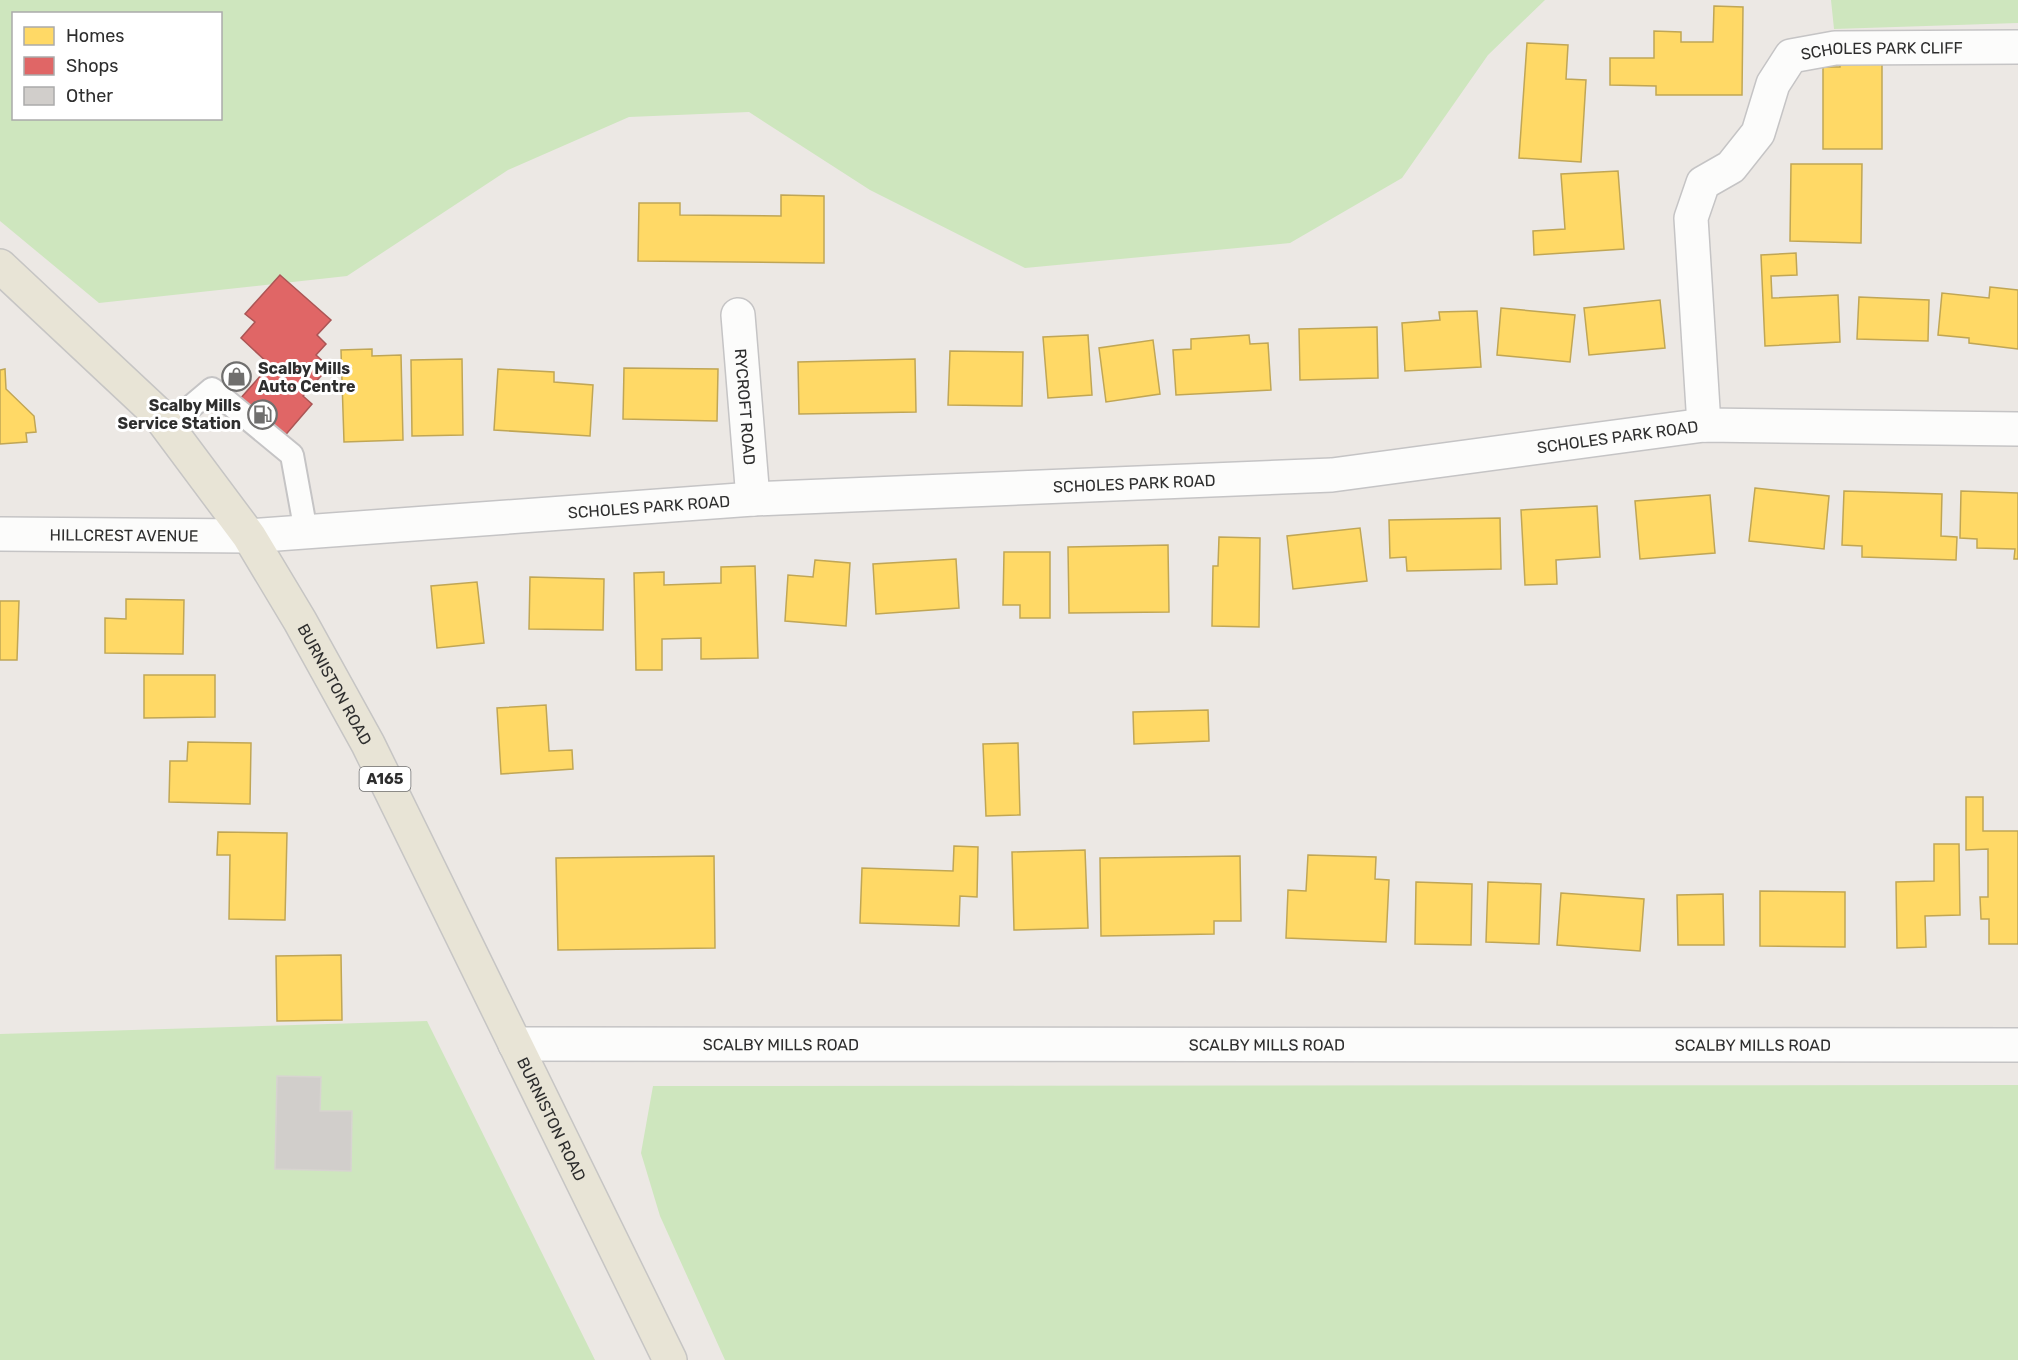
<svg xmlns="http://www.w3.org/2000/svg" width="2018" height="1360" font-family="Rubik,sans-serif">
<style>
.green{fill:#cee6be;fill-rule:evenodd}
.homes{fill:#ffd966;stroke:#c0a655;stroke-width:1.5}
.shops{fill:#e06666;stroke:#ab5555;stroke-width:1.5}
.building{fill:#d1cecb;stroke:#d7d4d0;stroke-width:1.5}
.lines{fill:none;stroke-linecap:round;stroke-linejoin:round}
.lane-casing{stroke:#c5c4c5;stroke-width:26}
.street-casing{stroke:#c5c4c5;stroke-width:36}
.primary-casing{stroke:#c6c5c4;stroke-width:36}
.lane{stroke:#fcfcfb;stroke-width:22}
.street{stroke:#fcfcfb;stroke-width:33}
.primary{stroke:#e8e4d6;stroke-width:33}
.labels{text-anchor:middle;stroke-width:6;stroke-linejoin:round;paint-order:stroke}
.shield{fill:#fff;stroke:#6d6d6d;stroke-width:1.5}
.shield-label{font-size:15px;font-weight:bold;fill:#2e2e2e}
.street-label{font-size:16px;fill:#2e2e2e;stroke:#fff}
.poi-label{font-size:16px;font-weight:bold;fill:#2e2e2e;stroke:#fff;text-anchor:start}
</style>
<rect width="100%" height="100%" fill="#ece8e4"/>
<path class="green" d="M0 0H1545L1488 55 1402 178 1290 243 1025 268 870 190 749 112 629 117 508 170 347 276 99 303 0 221ZM14 14H220V118H14Z
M1831 0H2018V23L1834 29Z
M427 1021 595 1360H0V1034Z
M2018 1085V1360H725L660 1216 641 1153 653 1086Z"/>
<path class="homes" d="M1714 6 1743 7 1742 95H1656V86L1610 85V58H1654V31L1681 32V42H1713Z
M1527 43 1568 45 1566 79 1586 80 1581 162 1519 158Z
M1841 48 1882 49V149H1823V67H1840Z
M1791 164H1862L1861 243 1790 241Z
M1618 171 1624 249 1534 255 1533 231 1565 229 1561 174Z
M781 195 824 196V263L638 261 639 203H680V215L781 216Z
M1796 253 1797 275 1771 276 1772 298 1838 295 1840 342 1765 346 1761 255Z
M1990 287 2018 290V349L1969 343V338L1938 335 1942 293 1989 298Z
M1859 297 1929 300 1928 341 1857 339Z
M1660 300 1665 348 1589 355 1584 308Z
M1501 308 1575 315 1570 362 1497 355Z
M1477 311 1481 367 1405 371 1402 323 1440 320 1439 312Z
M1377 327 1378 378 1300 380 1299 329Z
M1088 335 1092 395 1048 398 1043 337Z
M1249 335 1250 344 1268 343 1271 390 1176 395 1173 350 1191 349V339Z
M1153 340 1160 394 1106 402 1099 348Z
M372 349V356L401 355 403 440 344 442 341 350Z
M950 351 1023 352 1022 406 948 405Z
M462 359 463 435 412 436 411 360Z
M915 359 916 412 799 414 798 362Z
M624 368 718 369 717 421 623 419Z
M5 369 6 389 34 416 36 432 26 433 27 442 0 444V370Z
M498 369 554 372V382L593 385 590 436 494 430Z
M1755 488 1829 496 1824 549 1749 541Z
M1844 491 1942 494 1941 536 1957 537 1956 560 1862 557V546L1842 545Z
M1961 491 2018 493V559H2014L2015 549 1977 548V539L1960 538Z
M1710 495 1715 553 1640 559 1635 501Z
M1597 506 1600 557 1556 560 1557 584 1525 585 1521 510Z
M1500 518 1501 569 1407 571 1406 557 1390 558 1389 520Z
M1360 528 1367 581 1293 589 1287 536Z
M1219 537 1260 538 1259 627 1212 626 1213 566H1218Z
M1168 545 1169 612 1069 613 1068 547Z
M1004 552H1050V618H1020V605H1003Z
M956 559 959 608 876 614 873 564Z
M815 560 850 563 846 626 785 621 788 575 813 577Z
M755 566 758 658 701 659V638L662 639V670H636L634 573 664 572V585L721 583V567Z
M530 577 604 579 603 630 529 629Z
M477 582 484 643 437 648 431 586Z
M126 599 184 600 183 654 105 653V618L126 619Z
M0 601H19L17 660H0Z
M144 675H215V717L144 718Z
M546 705 549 751 572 750 573 769 501 774 497 708Z
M1208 710 1209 741 1134 744 1133 712Z
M188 742 251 743 250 804 169 802 170 761H187Z
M1018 743 1020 815 986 816 983 744Z
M1966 797H1983V831H2018V944H1989V919H1981L1980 897H1988V849L1966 850Z
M218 832 287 833 285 920 229 919 230 855H217Z
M1934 844H1959L1960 915 1925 916 1926 947 1897 948 1896 882 1934 881Z
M954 846 978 847 977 897 960 896 959 926 860 923 862 868 953 871Z
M1085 850 1088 928 1014 930 1012 852Z
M1308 855 1376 857 1375 879 1389 880 1386 942 1286 938 1288 890 1306 891Z
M714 856 715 948 558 950 556 858Z
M1240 856 1241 921H1214V934L1101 936 1100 858Z
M1416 882 1472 884 1471 945 1415 944Z
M1488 882 1541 884 1539 944 1486 942Z
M1760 891 1845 892V947L1760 946Z
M1561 893 1644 899 1640 951 1557 945Z
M1723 894 1724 945H1678L1677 895Z
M341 955 342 1020 277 1021 276 956Z"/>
<path class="shops" d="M280 275 331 320 317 335 326 344 316 355 329 367 303 396 312 404 282 439 239 400 270 365 241 338 255 322 245 314Z"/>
<path class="building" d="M277 1076 321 1077 320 1111H352L351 1171 275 1169Z"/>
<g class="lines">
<defs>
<path id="lane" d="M167 427 212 389 292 455 306 532"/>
<g id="street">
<path id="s1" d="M738 315 753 499"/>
<path id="s2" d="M1704 425 1691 218 1703 183 1731 167 1758 133 1773 84 1791 56 1835 48 2017 47"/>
<path id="s3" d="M0 534 249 536 753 499 1332 475 1704 425 2018 429"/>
<path id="s4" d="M515 1044 2018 1045"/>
</g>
<g id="primary">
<path id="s5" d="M0 266 158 414 249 536 300 621 368 744 670 1360"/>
</g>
</defs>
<use href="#lane" class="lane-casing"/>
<use href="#street" class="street-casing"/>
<use href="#primary" class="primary-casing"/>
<use href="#lane" class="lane"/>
<use href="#street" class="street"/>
<use href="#primary" class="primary"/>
</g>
<defs>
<symbol id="shop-ring" viewBox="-11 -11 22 22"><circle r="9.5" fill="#fff" stroke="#706f6e" stroke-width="1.5"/><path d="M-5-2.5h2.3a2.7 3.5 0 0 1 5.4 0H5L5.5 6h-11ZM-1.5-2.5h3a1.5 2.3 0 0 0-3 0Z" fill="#706f6e"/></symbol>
<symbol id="fuel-ring" viewBox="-11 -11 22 22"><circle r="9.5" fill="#fff" stroke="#706f6e" stroke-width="1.5"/><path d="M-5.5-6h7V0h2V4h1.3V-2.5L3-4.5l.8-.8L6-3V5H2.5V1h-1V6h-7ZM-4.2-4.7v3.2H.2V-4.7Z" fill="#706f6e"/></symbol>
</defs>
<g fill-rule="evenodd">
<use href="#shop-ring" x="220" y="360" width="33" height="33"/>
<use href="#fuel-ring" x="246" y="398" width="33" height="33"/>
</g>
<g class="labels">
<rect class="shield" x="359.5" y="767" width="51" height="24" rx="4.5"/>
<g class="shield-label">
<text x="385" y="784">A165</text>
</g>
<g class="street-label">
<text dy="6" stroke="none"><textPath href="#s2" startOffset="496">SCHOLES PARK CLIFF</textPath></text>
<text dy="6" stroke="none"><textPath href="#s1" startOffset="92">RYCROFT ROAD</textPath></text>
<text dy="6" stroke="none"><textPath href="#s3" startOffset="1622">SCHOLES PARK ROAD</textPath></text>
<text dy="6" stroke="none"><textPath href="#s3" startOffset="1136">SCHOLES PARK ROAD</textPath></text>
<text dy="6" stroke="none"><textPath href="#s3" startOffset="650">SCHOLES PARK ROAD</textPath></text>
<text dy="6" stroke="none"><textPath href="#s3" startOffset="124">HILLCREST AVENUE</textPath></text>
<text dy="6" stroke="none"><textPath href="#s5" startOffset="540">BURNISTON ROAD</textPath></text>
<text dy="6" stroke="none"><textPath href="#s4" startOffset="266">SCALBY MILLS ROAD</textPath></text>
<text dy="6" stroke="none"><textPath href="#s4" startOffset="1238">SCALBY MILLS ROAD</textPath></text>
<text dy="6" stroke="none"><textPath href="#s4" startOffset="752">SCALBY MILLS ROAD</textPath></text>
<text dy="6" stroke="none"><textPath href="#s5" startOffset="1026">BURNISTON ROAD</textPath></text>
</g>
<g class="poi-label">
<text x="258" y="374">Scalby Mills<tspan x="258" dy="18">Auto Centre</tspan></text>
<text x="241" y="411" text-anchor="end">Scalby Mills<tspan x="241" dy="18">Service Station</tspan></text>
</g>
</g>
<rect x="12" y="12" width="210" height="108" fill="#ffffff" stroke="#ababab" stroke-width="1.5"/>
<rect x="24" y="27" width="30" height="18" fill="#ffd966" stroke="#ababab" stroke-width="1.5"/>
<text x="66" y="42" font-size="18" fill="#2e2e2e">Homes</text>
<rect x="24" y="57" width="30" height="18" fill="#e06666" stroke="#ababab" stroke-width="1.5"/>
<text x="66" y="72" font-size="18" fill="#2e2e2e">Shops</text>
<rect x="24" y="87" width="30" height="18" fill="#d1cecb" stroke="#ababab" stroke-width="1.5"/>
<text x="66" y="102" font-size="18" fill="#2e2e2e">Other</text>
</svg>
